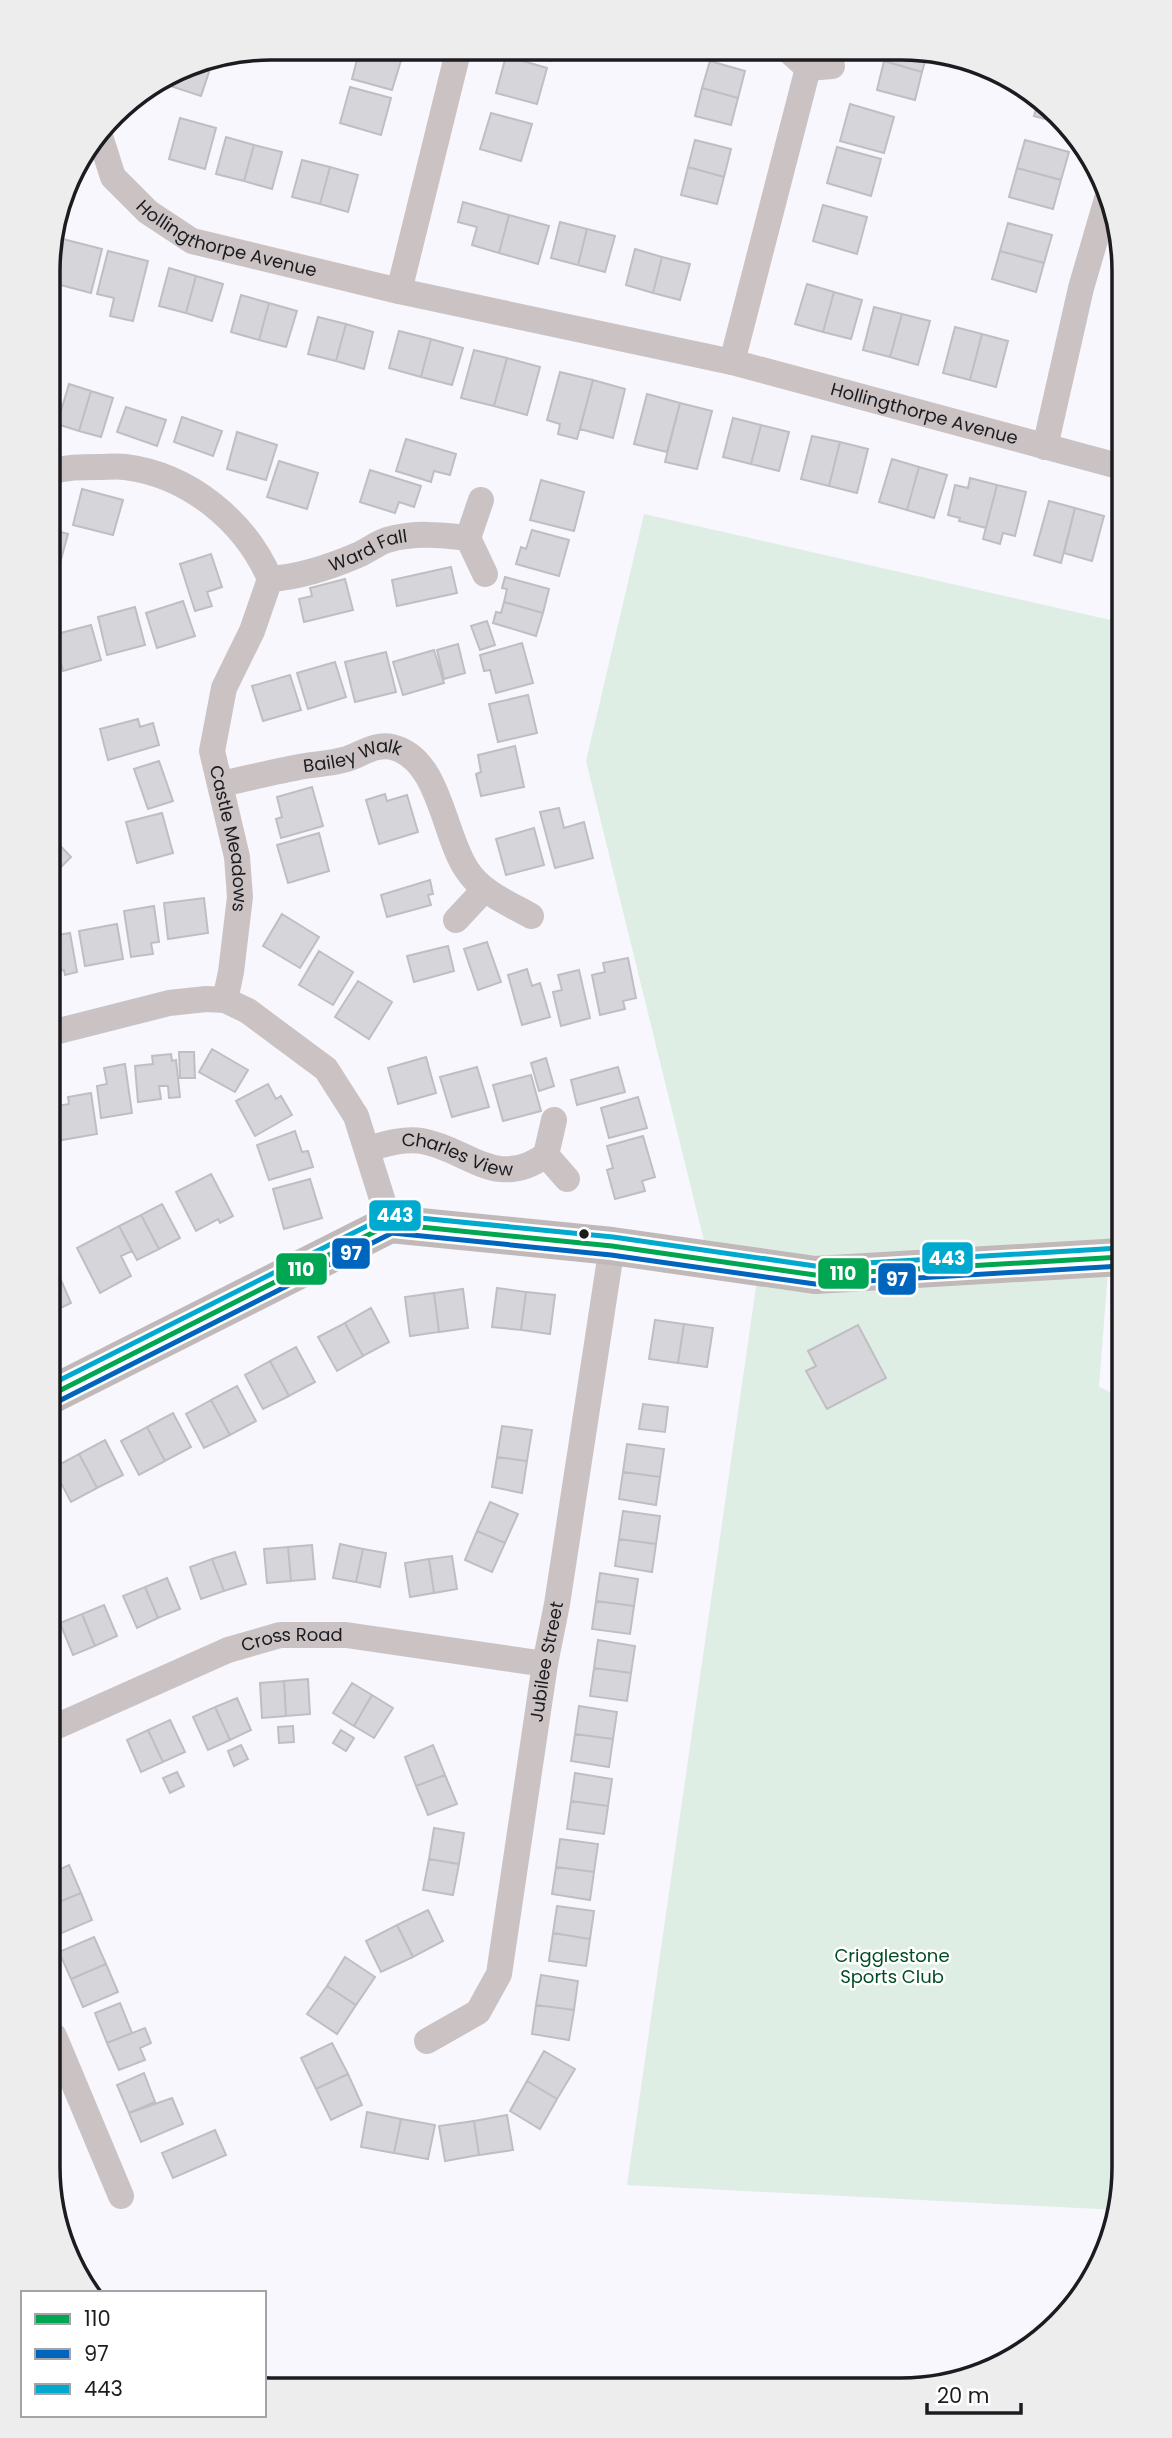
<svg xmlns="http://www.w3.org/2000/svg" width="1172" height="2438" font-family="Poppins,sans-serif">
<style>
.green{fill:#deeee4}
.building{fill:#d6d5da;stroke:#bfbec3;stroke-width:2}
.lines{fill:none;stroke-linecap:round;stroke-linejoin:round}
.street{stroke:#cbc3c3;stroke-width:26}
.secondary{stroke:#c1b9b9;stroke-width:38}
.bus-1-casing{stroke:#fff;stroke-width:10}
.bus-2-casing{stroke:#fff;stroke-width:10}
.bus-3-casing{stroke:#fff;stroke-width:10}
.bus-1{stroke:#00a651;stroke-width:5}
.bus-2{stroke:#0065bd;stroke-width:5}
.bus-3{stroke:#00a9ce;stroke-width:5}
.bus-dot{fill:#1c1c20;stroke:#fff;stroke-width:2.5}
.labels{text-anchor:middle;stroke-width:5;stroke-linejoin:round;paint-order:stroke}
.street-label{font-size:18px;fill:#1c1c20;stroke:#fff}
.park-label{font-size:18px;fill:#024c23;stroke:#fff}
.rim{fill:none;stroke:#1c1c20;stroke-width:3.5}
.line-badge{stroke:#fff;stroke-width:2.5}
.badge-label{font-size:19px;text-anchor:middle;font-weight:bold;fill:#fff}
</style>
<rect width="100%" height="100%" fill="#f7f7fd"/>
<path class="green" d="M644 514 1119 622 1121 1256 1109 1258 1099 1387 1121 1397 1124 2183 1118 2210 627 2185 759 1266 709 1261 586 761Z"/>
<path class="building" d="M360 48H381L403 54 392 90 352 79Z
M510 49H554L550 61Z
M887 51H928L922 72 884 61Z
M506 56 547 68 537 104 496 93Z
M210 59 213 60 201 96 161 83 163 78 185 64Z
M710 61 745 71 738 98 702 88Z
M884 61 922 72 915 100 877 90Z
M350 87 391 98 381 135 340 123Z
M702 88 738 98 731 125 695 116Z
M1039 98 1049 103 1067 125 1034 116Z
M850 104 894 117 884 153 840 141Z
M491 113 532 124 521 161 480 149Z
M180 118 216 128 205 169 169 159Z
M226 137 254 145 244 181 216 174Z
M695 140 731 149 724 177 688 167Z
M1025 140 1069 152 1061 180 1017 168Z
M254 145 282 152 272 189 244 181Z
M837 147 881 159 871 196 827 183Z
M302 160 330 167 320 204 292 197Z
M330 167 358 175 348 212 320 204Z
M688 167 724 177 717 204 681 195Z
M1017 168 1061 180 1053 209 1009 197Z
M463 202 509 215 499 253 472 245 477 227 458 222Z
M823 205 867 217 857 254 813 241Z
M509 215 549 226 538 264 499 253Z
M560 222 587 229 578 265 551 258Z
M1008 223 1052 235 1044 263 1000 251Z
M587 229 615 236 605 272 578 265Z
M51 236 102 249 91 293 49 282V243Z
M635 249 662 257 653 293 626 285Z
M108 251 148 261 133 321 110 316 114 298 97 294Z
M1000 251 1044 263 1036 292 992 279Z
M662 257 690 264 680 300 653 293Z
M169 268 196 276 186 313 159 306Z
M196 276 223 284 212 321 186 313Z
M807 284 834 292 823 332 795 324Z
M834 292 862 300 851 339 823 332Z
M241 295 269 303 259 340 231 332Z
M269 303 297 311 286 347 259 340Z
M874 307 902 314 890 357 863 350Z
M902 314 930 321 918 365 890 357Z
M318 317 346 324 336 361 308 354Z
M346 324 373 332 364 369 336 361Z
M955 327 982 334 970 380 943 373Z
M399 331 431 339 421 377 389 368Z
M982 334 1008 341 996 387 970 380Z
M431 339 463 348 452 385 421 377Z
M474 350 507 358 494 406 461 398Z
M507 358 540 367 527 415 494 406Z
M560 372 593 380 577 439 558 434 560 424 547 420Z
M593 380 625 389 613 438 580 429Z
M69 384 91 391 79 431 57 424Z
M91 391 113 398 101 437 79 431Z
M647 394 680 403 667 452 634 444Z
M680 403 712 411 697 469 665 462Z
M126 407 166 420 157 446 117 432Z
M182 417 222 431 213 456 174 442Z
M733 418 761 425 751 464 723 457Z
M761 425 789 432 779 471 751 464Z
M237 432 277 445 266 480 227 469Z
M812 436 840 442 829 486 801 479Z
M406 439 456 454 450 475 434 471 431 482 396 471Z
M840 442 868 449 857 493 829 486Z
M892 459 919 467 907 510 879 502Z
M279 461 318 473 307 509 267 497Z
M919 467 947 475 934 518 907 510Z
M370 470 421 486 414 507 399 502 395 513 360 502Z
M970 478 997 485 986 528 959 521 960 518 948 515 955 485 968 488Z
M541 480 584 492 574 531 530 520Z
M997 485 1026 492 1015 536 1003 533 1000 544 983 539Z
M82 489 123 500 113 535 73 525Z
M1049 501 1075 508 1061 563 1034 555Z
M1075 508 1104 516 1092 561 1064 553Z
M50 529 68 534 57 574 50 573Z
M532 530 569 540 559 576 516 564 521 547 526 549Z
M211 554 222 587 207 592 212 606 195 611 180 564Z
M451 567 457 593 397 606 392 580Z
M505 577 549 589 543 613 504 602 507 589 502 588Z
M345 579 353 610 304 622 299 599 312 596 310 588Z
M183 601 195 636 157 648 146 613Z
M504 602 543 613 536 636 493 623 496 612 501 613Z
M135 607 145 645 107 655 98 617Z
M487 621 495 645 480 650 471 626Z
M91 625 101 660 63 671 53 635Z
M522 643 533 683 496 693 490 670 484 671 480 655Z
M458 644 465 673 444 679 437 650Z
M434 650 444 683 403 695 393 662Z
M386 652 396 692 355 702 345 662Z
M335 662 346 697 308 709 297 673Z
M290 675 301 710 263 721 252 686Z
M50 679 59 687 50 696Z
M528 695 537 733 498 742 489 704Z
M138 719 140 727 153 723 159 745 108 760 100 729Z
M515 746 524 787 481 796 476 774 481 772 478 755Z
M159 761 173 801 148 809 134 769Z
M312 787 323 826 281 838 276 819 282 817 277 797Z
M385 794 387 801 407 795 418 832 379 844 366 800Z
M559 808 564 828 584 822 593 858 555 868 540 812Z
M162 813 173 853 137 863 126 822Z
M534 828 544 865 506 875 496 839Z
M319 833 329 871 288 883 277 845Z
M51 836 71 857 51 877Z
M430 880 433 894 428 895 431 905 387 917 381 895Z
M204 898 208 933 168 939 164 903Z
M154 906 159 942 151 943 153 954 131 957 124 911Z
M282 914 319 937 300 968 263 946Z
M117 924 123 959 85 966 79 931Z
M70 933 77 972 65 975 64 970 51 972V936Z
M487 942 501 982 478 990 464 949Z
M448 946 454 971 414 982 407 956Z
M319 951 353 972 333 1005 299 985Z
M628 958 636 998 623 1001 625 1009 600 1015 592 975 605 972 603 963Z
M527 969 532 986 540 983 550 1017 522 1025 508 975Z
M579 970 590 1018 561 1026 553 992 562 990 558 975Z
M358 981 392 1002 369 1039 335 1017Z
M212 1049 248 1070 235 1092 199 1072Z
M179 1052H194L195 1078H180Z
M171 1054 172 1061 176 1060 180 1097 169 1098 168 1086H159L161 1099 138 1102 135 1066 153 1064 152 1056Z
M426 1057 436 1093 398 1104 388 1068Z
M546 1058 554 1086 539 1091 531 1063Z
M125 1064 132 1113 101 1118 97 1086 107 1084 104 1068Z
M477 1067 489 1107 452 1117 440 1077Z
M618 1067 625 1092 577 1105 571 1080Z
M531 1075 541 1111 503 1121 493 1085Z
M268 1084 276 1099 281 1096 292 1115 255 1136 236 1101Z
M91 1093 97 1134 56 1141 52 1107 69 1104 68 1097Z
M638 1097 647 1128 609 1138 601 1108Z
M295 1131 302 1152 308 1151 313 1167 269 1180 257 1145Z
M643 1136 655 1177 642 1181 645 1191 615 1199 607 1170 613 1168 607 1146Z
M52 1156 56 1186 52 1187Z
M211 1174 233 1216 220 1223 218 1219 196 1231 176 1192Z
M310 1179 322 1218 284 1229 273 1189Z
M162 1204 180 1238 159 1249 141 1215Z
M141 1215 159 1249 137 1260 119 1226Z
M119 1226 132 1251 121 1256 131 1276 100 1293 77 1248Z
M57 1271 71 1303 52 1312V1273Z
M497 1288 526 1292 521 1330 492 1327Z
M463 1289 468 1328 439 1332 434 1293Z
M526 1292 555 1295 550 1334 521 1330Z
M434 1293 439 1332 410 1336 405 1297Z
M371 1308 389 1342 363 1356 345 1323Z
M655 1320 684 1324 678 1363 649 1359Z
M345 1323 363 1356 337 1371 318 1337Z
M684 1324 713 1328 707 1367 678 1363Z
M858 1325 886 1378 827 1409 806 1371 816 1366 808 1351Z
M296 1347 315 1382 289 1396 270 1361Z
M270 1361 289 1396 263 1409 245 1375Z
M237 1386 256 1421 230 1435 211 1400Z
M211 1400 230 1435 204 1448 186 1414Z
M643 1404 668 1407 665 1432 639 1429Z
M173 1413 191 1447 165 1461 147 1427Z
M502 1426 532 1430 527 1461 497 1457Z
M147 1427 165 1461 139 1475 121 1441Z
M105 1440 123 1475 97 1488 79 1454Z
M627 1444 664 1449 660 1477 623 1472Z
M79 1454 97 1488 71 1502 53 1468Z
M497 1457 527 1461 522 1493 492 1487Z
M623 1472 660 1477 656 1505 619 1499Z
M490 1502 518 1514 505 1543 477 1531Z
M623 1511 660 1516 656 1544 619 1539Z
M477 1531 505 1543 492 1572 465 1560Z
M619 1539 656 1544 652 1572 615 1566Z
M340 1544 363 1549 356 1582 333 1578Z
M312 1545 315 1579 291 1581 288 1547Z
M288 1547 291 1581 267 1583 264 1549Z
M363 1549 386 1553 380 1587 356 1582Z
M235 1552 246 1584 224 1591 212 1559Z
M452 1556 457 1589 434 1593 429 1559Z
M212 1559 224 1591 201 1599 190 1567Z
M429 1559 434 1593 410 1597 405 1563Z
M600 1573 638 1579 634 1606 596 1601Z
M167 1578 180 1609 158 1618 145 1587Z
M145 1587 158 1618 137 1628 123 1596Z
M596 1601 634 1606 630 1634 592 1629Z
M104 1605 117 1636 95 1646 82 1614Z
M82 1614 95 1646 73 1655 60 1623Z
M598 1640 635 1646 631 1673 594 1668Z
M594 1668 631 1673 627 1701 590 1696Z
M308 1679 310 1714 286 1716 284 1681Z
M284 1681 286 1716 262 1718 260 1683Z
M352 1683 372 1695 354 1726 333 1713Z
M372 1695 393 1708 374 1738 354 1726Z
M237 1698 251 1730 230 1740 215 1707Z
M579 1706 617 1712 613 1739 575 1734Z
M215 1707 230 1740 208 1750 193 1717Z
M170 1720 185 1752 163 1762 148 1730Z
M293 1726 294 1742 279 1743 278 1727Z
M148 1730 163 1762 141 1772 127 1740Z
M341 1730 354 1738 346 1751 333 1743Z
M575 1734 613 1739 609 1767 571 1761Z
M241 1745 248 1759 234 1766 228 1751Z
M433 1745 445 1775 416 1786 405 1757Z
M177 1772 184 1786 170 1793 163 1778Z
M575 1773 612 1779 608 1806 571 1801Z
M445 1775 457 1804 428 1815 416 1786Z
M571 1801 608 1806 604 1834 567 1829Z
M434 1828 464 1833 459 1864 429 1859Z
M560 1839 598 1844 594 1872 556 1867Z
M429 1859 459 1864 453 1895 423 1890Z
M69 1865 81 1893 54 1904V1872Z
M556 1867 594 1872 590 1900 552 1894Z
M81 1893 92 1920 57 1935 54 1927V1904Z
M557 1906 594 1911 590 1939 553 1933Z
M428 1910 443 1941 413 1957 397 1925Z
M397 1925 413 1957 381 1972 366 1941Z
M553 1933 590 1939 586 1966 549 1961Z
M94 1937 106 1964 71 1979 59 1952Z
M345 1957 375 1977 356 2005 327 1986Z
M106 1964 118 1992 83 2007 71 1979Z
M541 1975 578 1981 574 2010 536 2005Z
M327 1986 356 2005 337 2034 307 2014Z
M120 2003 132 2033 107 2043 95 2013Z
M536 2005 574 2010 569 2040 532 2034Z
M145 2028 151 2043 140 2048 145 2060 119 2070 107 2043Z
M332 2043 348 2074 316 2089 301 2058Z
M544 2051 575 2069 557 2099 527 2081Z
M144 2073 155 2102 129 2113 117 2085Z
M348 2074 362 2105 331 2120 316 2089Z
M527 2081 557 2099 540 2129 510 2111Z
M172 2098 183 2124 141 2142 129 2113Z
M367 2112 401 2119 394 2153 361 2147Z
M507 2115 513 2150 479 2155 474 2121Z
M401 2119 435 2125 428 2159 394 2153Z
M474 2121 479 2155 445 2161 439 2126Z
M215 2130 226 2155 173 2178 162 2153Z"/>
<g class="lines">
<g class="street">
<path d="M788 50 808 68 832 66"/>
<path id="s1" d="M99 133 113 177 148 212 192 241 399 291 732 362 1118 466"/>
<path d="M399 291 459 48"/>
<path d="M732 362 808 68"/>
<path d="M1045 447 1081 288 1109 192"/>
<path id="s2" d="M50 472C66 467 81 467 98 467 107 467 117 466 125 467 189 475 245 521 270 579L252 631 224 688 212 751 237 857 240 897 231 972 225 1000"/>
<path d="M481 500 468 538 485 574"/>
<path id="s3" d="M270 579C301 577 330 567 358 555 368 551 377 543 387 540 414 532 441 535 468 538"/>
<path id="s4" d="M221 784C249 778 277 771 305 766 319 764 333 763 347 759 362 754 376 743 392 747 440 758 443 835 467 870 482 893 508 903 531 916"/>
<path d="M456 920 484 890"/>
<path d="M59 1031 169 1003 206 999 225 1000 248 1011 326 1069 356 1116 390 1224"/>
<path d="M554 1120 546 1155 567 1179"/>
<path id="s5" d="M368 1149C385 1144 404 1138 422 1141 468 1149 496 1191 546 1155"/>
<path id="s6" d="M53 1728 228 1650 280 1635H346L545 1664"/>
<path d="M54 2036 121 2196"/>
<path id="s7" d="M427 2041 478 2012 499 1974 545 1664 557 1604 612 1246"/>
</g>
<path class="secondary" d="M53 1394 390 1224 612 1246 815 1275 1121 1257"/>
<defs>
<path id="bus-1" d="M53 1394 390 1224 612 1246 815 1275 1121 1257"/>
<path id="bus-2" d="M57 1402 392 1233 611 1255 815 1284 1121 1266"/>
<path id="bus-3" d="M52 1384 389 1215 613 1237 815 1266 1120 1248"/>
</defs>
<use href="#bus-1" class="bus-1-casing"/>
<use href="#bus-2" class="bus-2-casing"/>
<use href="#bus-3" class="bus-3-casing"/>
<use href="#bus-1" class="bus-1"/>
<use href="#bus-2" class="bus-2"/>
<use href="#bus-3" class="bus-3"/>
</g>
<circle class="bus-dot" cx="584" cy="1234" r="6"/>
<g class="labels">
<g class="street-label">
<text dy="6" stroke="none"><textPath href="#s1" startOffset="180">Hollingthorpe Avenue</textPath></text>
<text dy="6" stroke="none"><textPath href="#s1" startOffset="901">Hollingthorpe Avenue</textPath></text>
<text dy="6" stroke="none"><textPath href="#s3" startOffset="103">Ward Fall</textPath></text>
<text dy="6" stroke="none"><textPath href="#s4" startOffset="135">Bailey Walk</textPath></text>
<text dy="6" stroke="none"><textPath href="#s2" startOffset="539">Castle Meadows</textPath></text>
<text dy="6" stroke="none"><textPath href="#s5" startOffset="93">Charles View</textPath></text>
<text dy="6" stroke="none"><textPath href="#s6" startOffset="257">Cross Road</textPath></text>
<text dy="6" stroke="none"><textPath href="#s7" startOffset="418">Jubilee Street</textPath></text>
</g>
<g class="park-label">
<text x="892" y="1962">Crigglestone<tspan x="892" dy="21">Sports Club</tspan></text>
</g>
</g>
<path d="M0 0H1172V2438H0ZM271 60H901A211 211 0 0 1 1112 271V2167A211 211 0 0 1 901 2378H271A211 211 0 0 1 60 2167V271A211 211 0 0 1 271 60Z" fill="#ededed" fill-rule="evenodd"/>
<path class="rim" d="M271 60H901A211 211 0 0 1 1112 271V2167A211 211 0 0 1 901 2378H271A211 211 0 0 1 60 2167V271A211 211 0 0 1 271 60Z"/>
<g class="line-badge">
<rect x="368" y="1199" width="54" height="33" rx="7" fill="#00a9ce"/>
<rect x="331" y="1237" width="40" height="33" rx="7" fill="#0065bd"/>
<rect x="921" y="1241" width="53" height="34" rx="7" fill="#00a9ce"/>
<rect x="275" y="1252" width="53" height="34" rx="7" fill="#00a651"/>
<rect x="817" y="1257" width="53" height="33" rx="7" fill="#00a651"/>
<rect x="877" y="1262" width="40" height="34" rx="7" fill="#0065bd"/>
</g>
<g class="badge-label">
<text x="395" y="1222">443</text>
<text x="351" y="1260">97</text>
<text x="947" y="1265">443</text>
<text x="301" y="1276">110</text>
<text x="843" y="1280">110</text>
<text x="897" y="1286">97</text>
</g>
<rect x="21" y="2291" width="245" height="126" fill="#ffffff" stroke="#a4a4a6" stroke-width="2"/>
<rect x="35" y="2314" width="35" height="10" fill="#00a651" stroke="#a4a4a6" stroke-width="2"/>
<text x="84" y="2326" font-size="21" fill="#1c1c20">110</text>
<rect x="35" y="2349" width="35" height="10" fill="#0065bd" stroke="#a4a4a6" stroke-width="2"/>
<text x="84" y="2361" font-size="21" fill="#1c1c20">97</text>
<rect x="35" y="2384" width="35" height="10" fill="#00a9ce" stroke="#a4a4a6" stroke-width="2"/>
<text x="84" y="2396" font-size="21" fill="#1c1c20">443</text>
<path d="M927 2403v10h94v-10" fill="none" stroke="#1c1c20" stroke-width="3.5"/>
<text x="937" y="2403" font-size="21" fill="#1c1c20" stroke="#ffffff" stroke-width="5" paint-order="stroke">20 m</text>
</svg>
